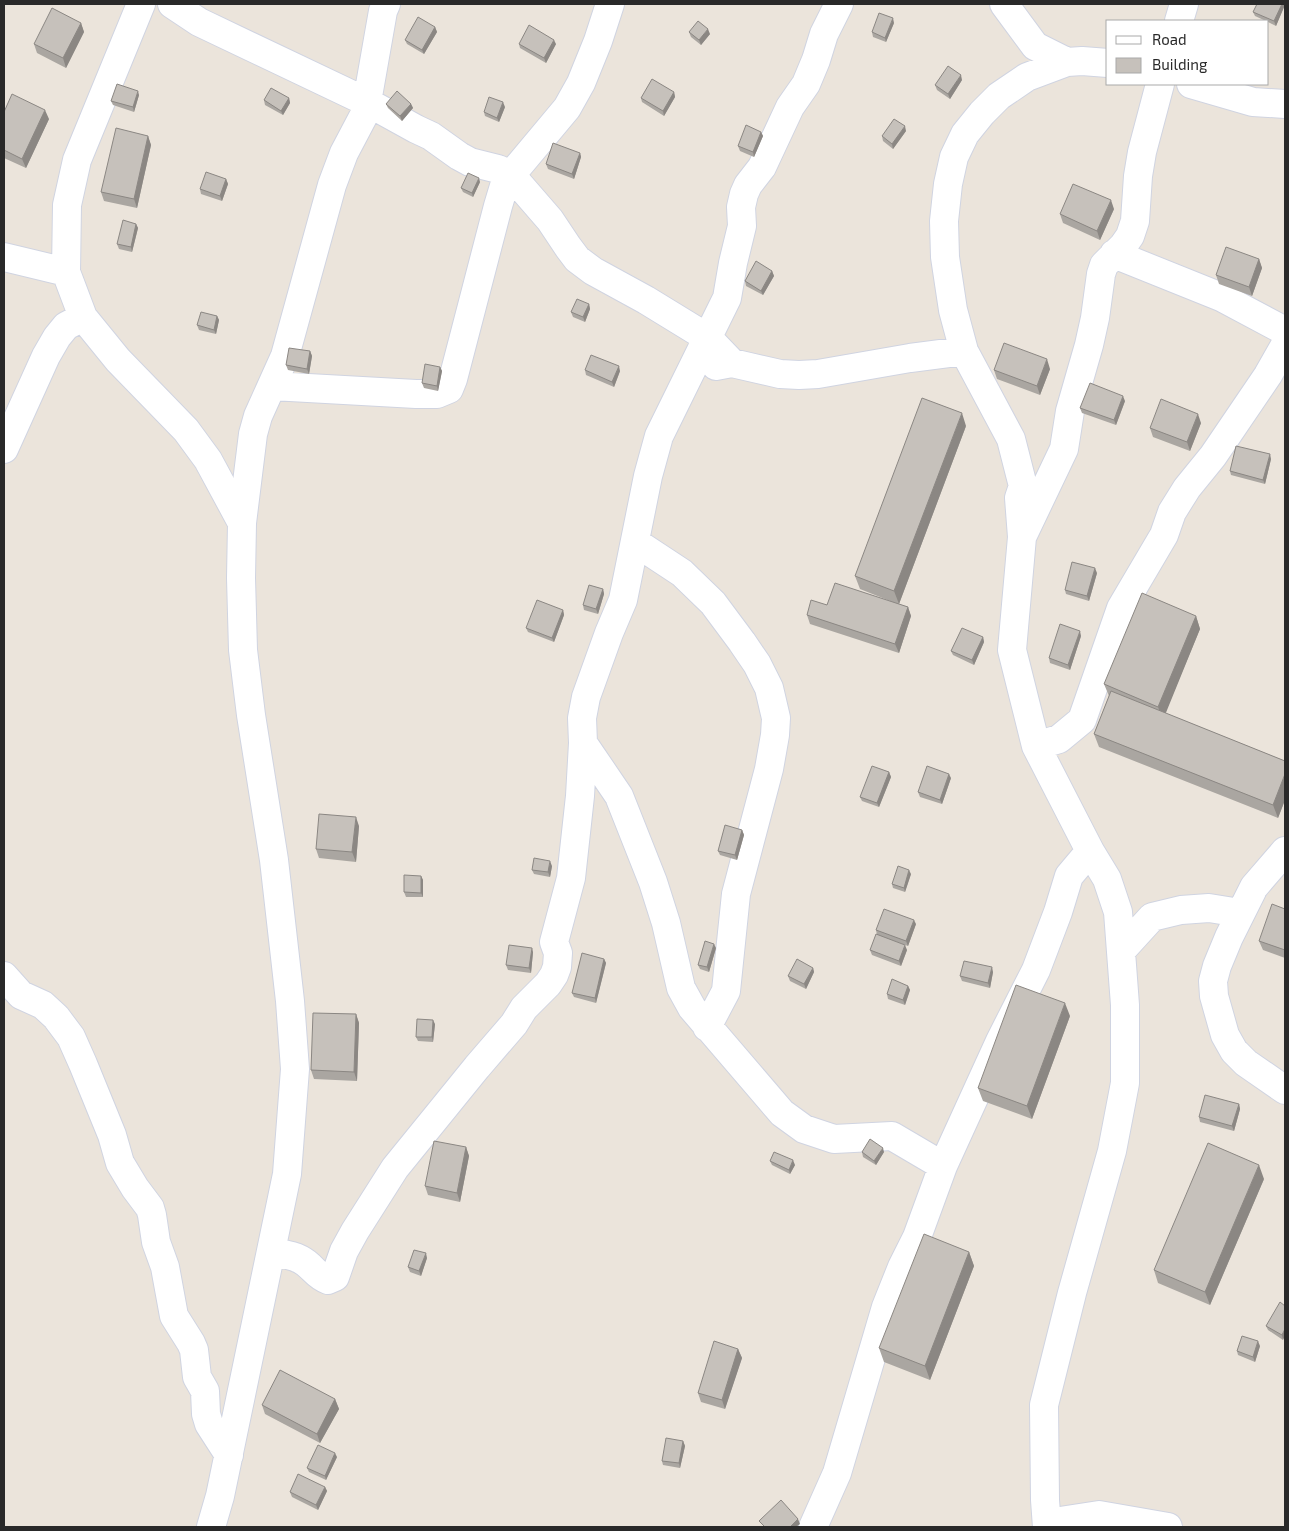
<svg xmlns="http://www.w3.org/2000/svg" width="1289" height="1531" font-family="'Exo 2',sans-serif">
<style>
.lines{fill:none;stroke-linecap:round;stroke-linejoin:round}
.minor-casing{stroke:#d0d4e1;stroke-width:30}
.minor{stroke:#fff;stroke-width:28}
.wall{fill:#aaa6a1}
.shaded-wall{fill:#8b8783}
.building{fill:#c6c1bb;stroke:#8b8783}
</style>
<rect width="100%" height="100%" fill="#ebe4db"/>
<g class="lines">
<defs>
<path id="minor" d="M141 4 77 160 67 205 66 272 83 317 118 360 186 430 208 460 242 523
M172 4 199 22 367 102 416 129 431 136 459 156 470 162 498 169 511 175 550 220 568 247 577 259 593 271 646 300 708 338 732 363
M1004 4 1035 46 1067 62
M1179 21 1184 4
M1191 84 1253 102 1285 104
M1114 254 1221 297 1285 331
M4 257 66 272
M716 366 732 363 780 374 799 375 818 374 910 358 964 351
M272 386 416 394H437L449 389 453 379 498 206 504 186 511 175 567 108 581 83 598 41 610 4
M4 449 46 356 57 337 66 326 83 317
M1023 535 1064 449 1070 411 1089 345 1095 318 1101 274 1104 265 1123 246 1130 236 1135 221 1138 176 1142 152 1160 84
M635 542 682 573 713 603 742 642 757 664 769 688 776 718 775 735 769 769 736 894 726 991 707 1027
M583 743 619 796 653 882 666 923 681 988 692 1008 782 1113 804 1129 834 1139 892 1136 943 1166
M1036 746 1059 739 1082 720 1121 608 1164 535 1172 512 1187 488 1213 456 1268 375 1285 345
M1285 851 1254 887 1229 937 1217 966 1213 981 1214 996 1225 1035 1234 1051 1246 1063 1285 1090
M1121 951 1152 917 1181 910 1209 908 1240 913
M4 976 21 995 43 1005 56 1017 71 1037 83 1064 112 1135 120 1163 135 1188 150 1208 152 1215 156 1242 165 1267 174 1316 191 1343 194 1350 197 1377 205 1391 206 1414 209 1424 229 1455
M271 1252C283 1254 296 1255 306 1263 315 1270 317 1276 328 1280L335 1277 344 1251 355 1231 395 1168 477 1067 514 1024 524 1008 548 984 554 975 557 967 558 953 554 942 571 878 580 796 583 743 582 718 586 697 609 633 623 600 648 476 659 436 727 298 733 263 742 226 741 207 744 194 748 185 762 167 790 107 806 84 816 60 824 34 839 4
M1047 1523 1099 1515 1168 1527
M211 1527 220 1496 287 1174 295 1069 290 1001 274 860 251 715 243 650 241 578 242 523 253 434 258 416 285 356 332 185 344 153 364 115 367 102 383 11 386 4
M813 1527 837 1473 886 1307 902 1267 917 1237 943 1166 1000 1041 1036 970 1058 912 1069 876 1090 851 1036 746 1012 650 1022 537 1019 498 1023 486 1011 439 964 351 953 310 945 257 944 221 948 184 954 157 965 134 982 113 999 96 1027 77 1067 62 1082 61 1108 63
M1047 1527 1045 1500 1044 1405 1072 1293 1112 1151 1125 1083V1005L1118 912 1107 879 1090 851"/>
</defs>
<use href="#minor" class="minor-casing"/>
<use href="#minor" class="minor"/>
</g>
<path class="wall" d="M1285 4 1276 26 1268 22V21H1266L1255 16 1253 12Z
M81 23 84 32 66 68 37 53 34 44Z
M894 23 886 42 873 37 872 32Z
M435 27 437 32 424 54 407 44 405 40Z
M689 32 710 34 701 45 691 37Z
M519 44H556L546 63 520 48Z
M962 80 950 99 937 90 935 85Z
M674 92 675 97 664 116 642 102 641 98Z
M139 95 134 112 113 105 111 101Z
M289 98 290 103 283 115 265 105 264 100Z
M386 104H411L413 108 402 121 388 108Z
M505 107 499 122 485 116 484 112Z
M4 112 49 119 26 168 4 158Z
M906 131 893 149 883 141 882 136Z
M761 132 763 136 754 157 740 151 738 146Z
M148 136 151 145 137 208 104 201 101 192Z
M580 153 581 157 574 179 548 169 546 164Z
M226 179 228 184 222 201 201 194 200 189Z
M480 182 473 197 463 192 461 188Z
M1114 209 1100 240 1063 223 1060 214Z
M136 224 138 228 132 252 119 249 117 244Z
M1259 259 1262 268 1252 296 1219 284 1216 275Z
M772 271 774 276 763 295 746 286 745 281Z
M589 304 590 309 585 322 573 317 571 312Z
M217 316 219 320 216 334 199 330 197 325Z
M310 351 312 356 309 374 288 370 286 365Z
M440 367 442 371 438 391 424 388 422 383Z
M1050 369 1040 395 997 379 994 370Z
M585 370 620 371 614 387 586 375Z
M1125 401 1116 425 1082 413 1080 408Z
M1201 423 1190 451 1153 437 1150 428Z
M966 426 899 604 908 607 911 616 899 653 810 624 807 615 827 605 890 601 860 589 855 576Z
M1271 459 1265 484 1231 475 1230 471Z
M1097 573 1089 601 1066 594 1065 590Z
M603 589 604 594 598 614 584 610 583 605Z
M563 610 564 615 554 642 528 632 526 628Z
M1196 616 1200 629 1165 713 1285 761V800L1278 818 1099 747 1094 734 1109 696 1104 684Z
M1081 636 1070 670 1050 663 1049 658Z
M983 637 984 642 974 665 953 655 951 651Z
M889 772 891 777 879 807 862 801 860 797Z
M951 778 942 804 920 797 918 792Z
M359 826 356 862 319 858 316 849Z
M742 830 744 835 737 860 720 855 718 851Z
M552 866 550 877 534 874 532 870Z
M911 874 905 892 893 888 892 884Z
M421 876 423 880V897H406L404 892Z
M1285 909V958L1263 950 1259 941Z
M916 924 908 946 894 941 907 950 901 966 872 955 870 950 877 935 876 930Z
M716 948 709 972 700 969 698 965Z
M533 952 531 973 508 970 506 965Z
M604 959 606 963 596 1003 574 997 572 993Z
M813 968 814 972 806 989 790 981 788 976Z
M993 972 990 988 962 981 960 976Z
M908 986 910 990 905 1005 888 999 887 994Z
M356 1014 359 1023 357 1081 314 1079 311 1070Z
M1070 1016 1032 1119 983 1101 978 1088Z
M435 1024 433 1042 418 1041 416 1037Z
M1239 1104 1240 1109 1234 1131 1200 1122 1199 1117Z
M466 1147 469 1156 460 1202 428 1195 425 1186Z
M862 1152H884L876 1165 863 1157Z
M770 1161 795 1165 790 1174 772 1165Z
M1264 1179 1210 1305 1158 1283 1154 1270Z
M969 1252 974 1266 930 1380 884 1362 879 1348Z
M427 1258 421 1276 410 1272 408 1267Z
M1285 1306 1283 1340 1268 1330 1266 1326Z
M1260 1346 1255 1362 1238 1355 1237 1351Z
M738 1349 742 1358 725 1409 701 1402 698 1393Z
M335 1399 339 1409 320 1443 265 1414 262 1405Z
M683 1441 685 1446 680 1468 663 1465 662 1461Z
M337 1457 326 1480 309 1472 307 1468Z
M325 1487 327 1491 318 1510 292 1497 290 1492Z"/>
<path class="shaded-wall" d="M1282 4H1285V5L1276 26 1274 21Z
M893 18 894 23 886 42 885 38Z
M81 23 84 32 66 68 63 58Z
M435 27 437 32 424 54 422 50Z
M708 29 710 34 701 45 699 40Z
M554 40 556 44 546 63 544 58Z
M961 75 962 80 950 99 948 94Z
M138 91 139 95 134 112 133 107Z
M674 92 675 97 664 116 663 111Z
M289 98 290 103 283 115 281 111Z
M503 102 505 107 499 122 497 118Z
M411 104 413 108 402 121 400 116Z
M45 110 49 119 26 168 22 159Z
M905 126 906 131 893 149 892 144Z
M761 132 763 136 754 157 753 152Z
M148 136 151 145 137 208 134 199Z
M580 153 581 157 574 179 572 174Z
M479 178 480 182 473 197 472 193Z
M226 179 228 184 222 201 220 196Z
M1111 200 1114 209 1100 240 1097 231Z
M136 224 138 228 132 252 131 247Z
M1259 259 1262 268 1252 296 1249 287Z
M772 271 774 276 763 295 761 291Z
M589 304 590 309 585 322 583 317Z
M217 316 219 320 216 334 214 330Z
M310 351 312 356 309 374 307 369Z
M1047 359 1050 369 1040 395 1037 386Z
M619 366 620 371 614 387 612 382Z
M440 367 442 371 438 391 437 386Z
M1123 396 1125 401 1116 425 1114 420Z
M962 413 966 426 899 604 894 591Z
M1198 414 1201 423 1190 451 1187 442Z
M1270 454 1271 459 1265 484 1263 480Z
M1095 568 1097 573 1089 601 1087 596Z
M603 589 604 594 598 614 596 609Z
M908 607 911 616 899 653 895 644Z
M563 610 564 615 554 642 552 638Z
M1196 616 1200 629 1163 720 1158 707Z
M1080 631 1081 636 1070 670 1068 665Z
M983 637 984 642 974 665 972 660Z
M889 772 891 777 879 807 877 803Z
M949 774 951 778 942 804 940 800Z
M1285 774V800L1278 818 1273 805Z
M356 817 359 826 356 862 352 852Z
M742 830 744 835 737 860 735 855Z
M550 861 552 866 550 877 548 872Z
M909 870 911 874 905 892 904 888Z
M421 876 423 880V897L421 893Z
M914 920 916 924 908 946 906 941Z
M714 944 716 948 709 972 707 967Z
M905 945 907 950 901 966 899 961Z
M532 948 533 952 531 973 529 968Z
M604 959 606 963 596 1003 595 998Z
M992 967 993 972 990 988 988 983Z
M813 968 814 972 806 989 804 984Z
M908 986 910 990 905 1005 903 1000Z
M1065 1003 1070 1016 1032 1119 1027 1106Z
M356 1014 359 1023 357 1081 354 1072Z
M433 1020 435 1024 433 1042 432 1037Z
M1239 1104 1240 1109 1234 1131 1232 1126Z
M466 1147 469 1156 460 1202 457 1193Z
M883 1148 884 1152 876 1165 874 1161Z
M793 1160 795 1165 790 1174 789 1170Z
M1259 1165 1264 1179 1210 1305 1205 1292Z
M969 1252 974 1266 930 1380 925 1366Z
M426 1253 427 1258 421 1276 419 1271Z
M1285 1329V1336L1283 1340 1282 1335Z
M1258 1341 1260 1346 1255 1362 1253 1357Z
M738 1349 742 1358 725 1409 722 1400Z
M335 1399 339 1409 320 1443 317 1434Z
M683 1441 685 1446 680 1468 679 1463Z
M335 1453 337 1457 326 1480 325 1476Z
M325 1487 327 1491 318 1510 316 1505Z
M798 1519 800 1524 796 1527H790Z"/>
<path class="building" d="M1257 4H1282L1274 21 1253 12Z
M52 8 81 23 63 58 34 44Z
M879 13 893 18 885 38 872 32Z
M418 17 435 27 422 50 405 40Z
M698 21 708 29 699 40 689 32Z
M529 25 554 40 544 58 519 44Z
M948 66 961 75 948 94 935 85Z
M652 79 674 92 663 111 641 98Z
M117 84 138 91 133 107 111 101Z
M271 88 289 98 281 111 264 100Z
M397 91 411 104 400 116 386 104Z
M12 94 45 110 22 159 4 150V112Z
M489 97 503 102 497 118 484 112Z
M894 119 905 126 892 144 882 136Z
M746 125 761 132 753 152 738 146Z
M116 128 148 136 134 199 101 192Z
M553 143 580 153 572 174 546 164Z
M206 172 226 179 220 196 200 189Z
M468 173 479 178 472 193 461 188Z
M1073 184 1111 200 1097 231 1060 214Z
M123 220 136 224 131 247 117 244Z
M1226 247 1259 259 1249 287 1216 275Z
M756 261 772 271 761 291 745 281Z
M577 299 589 304 583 317 571 312Z
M201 312 217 316 214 330 197 325Z
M1004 343 1047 359 1037 386 994 370Z
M289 348 310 351 307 369 286 365Z
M591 355 619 366 612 382 585 370Z
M425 364 440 367 437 386 422 383Z
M1090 383 1123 396 1114 420 1080 408Z
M922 398 962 413 894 591 855 576Z
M1161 399 1198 414 1187 442 1150 428Z
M1236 446 1270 454 1263 480 1230 471Z
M1072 562 1095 568 1087 596 1065 590Z
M835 583 908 607 895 644 807 615 811 600 827 605Z
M589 585 603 589 596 609 583 605Z
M1142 593 1196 616 1158 707 1104 684Z
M537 600 563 610 552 638 526 628Z
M1060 624 1080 631 1068 665 1049 658Z
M962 628 983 637 972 660 951 651Z
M1111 691 1285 761V774L1273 805 1094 734Z
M872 766 889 772 877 803 860 797Z
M927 766 949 774 940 800 918 792Z
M319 814 356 817 352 852 316 849Z
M725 825 742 830 735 855 718 851Z
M534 858 550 861 548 872 532 870Z
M898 866 909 870 904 888 892 884Z
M404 875 421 876V893L404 892Z
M1272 904 1285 909V950L1259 941Z
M884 909 914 920 906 941 876 930Z
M876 934 905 945 899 961 870 950Z
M705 941 714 944 707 967 698 965Z
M509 945 532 948 529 968 506 965Z
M582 953 604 959 595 998 572 993Z
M797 959 813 968 804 984 788 976Z
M964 961 992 967 988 983 960 976Z
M892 979 908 986 903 1000 887 994Z
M1016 985 1065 1003 1027 1106 978 1088Z
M313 1013 356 1014 354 1072 311 1070Z
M417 1019 433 1020 432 1037H416Z
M1205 1095 1239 1104 1232 1126 1199 1117Z
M870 1139 883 1148 874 1161 862 1152Z
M434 1141 466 1147 457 1193 425 1186Z
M1208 1143 1259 1165 1205 1292 1154 1270Z
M774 1152 793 1160 789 1170 770 1161Z
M924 1234 969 1252 925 1366 879 1348Z
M414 1250 426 1253 419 1271 408 1267Z
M1280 1302 1285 1306V1329L1282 1335 1266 1326Z
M1242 1336 1258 1341 1253 1357 1237 1351Z
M714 1341 738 1349 722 1400 698 1393Z
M280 1370 335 1399 317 1434 262 1405Z
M666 1438 683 1441 679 1463 662 1461Z
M318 1445 335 1453 325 1476 307 1468Z
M298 1474 325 1487 316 1505 290 1492Z
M781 1500 798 1519 790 1527H765L759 1521Z"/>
<rect width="1289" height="1531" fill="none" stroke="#292929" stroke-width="10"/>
<rect x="1106" y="20" width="162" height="65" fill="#ffffff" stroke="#a9a9a9"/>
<rect x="1116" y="36" width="25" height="8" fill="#ffffff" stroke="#a9a9a9"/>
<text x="1152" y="45" font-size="15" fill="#292929">Road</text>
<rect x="1116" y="58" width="25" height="15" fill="#c6c1bb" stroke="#a9a9a9"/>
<text x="1152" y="70" font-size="15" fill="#292929">Building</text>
</svg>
